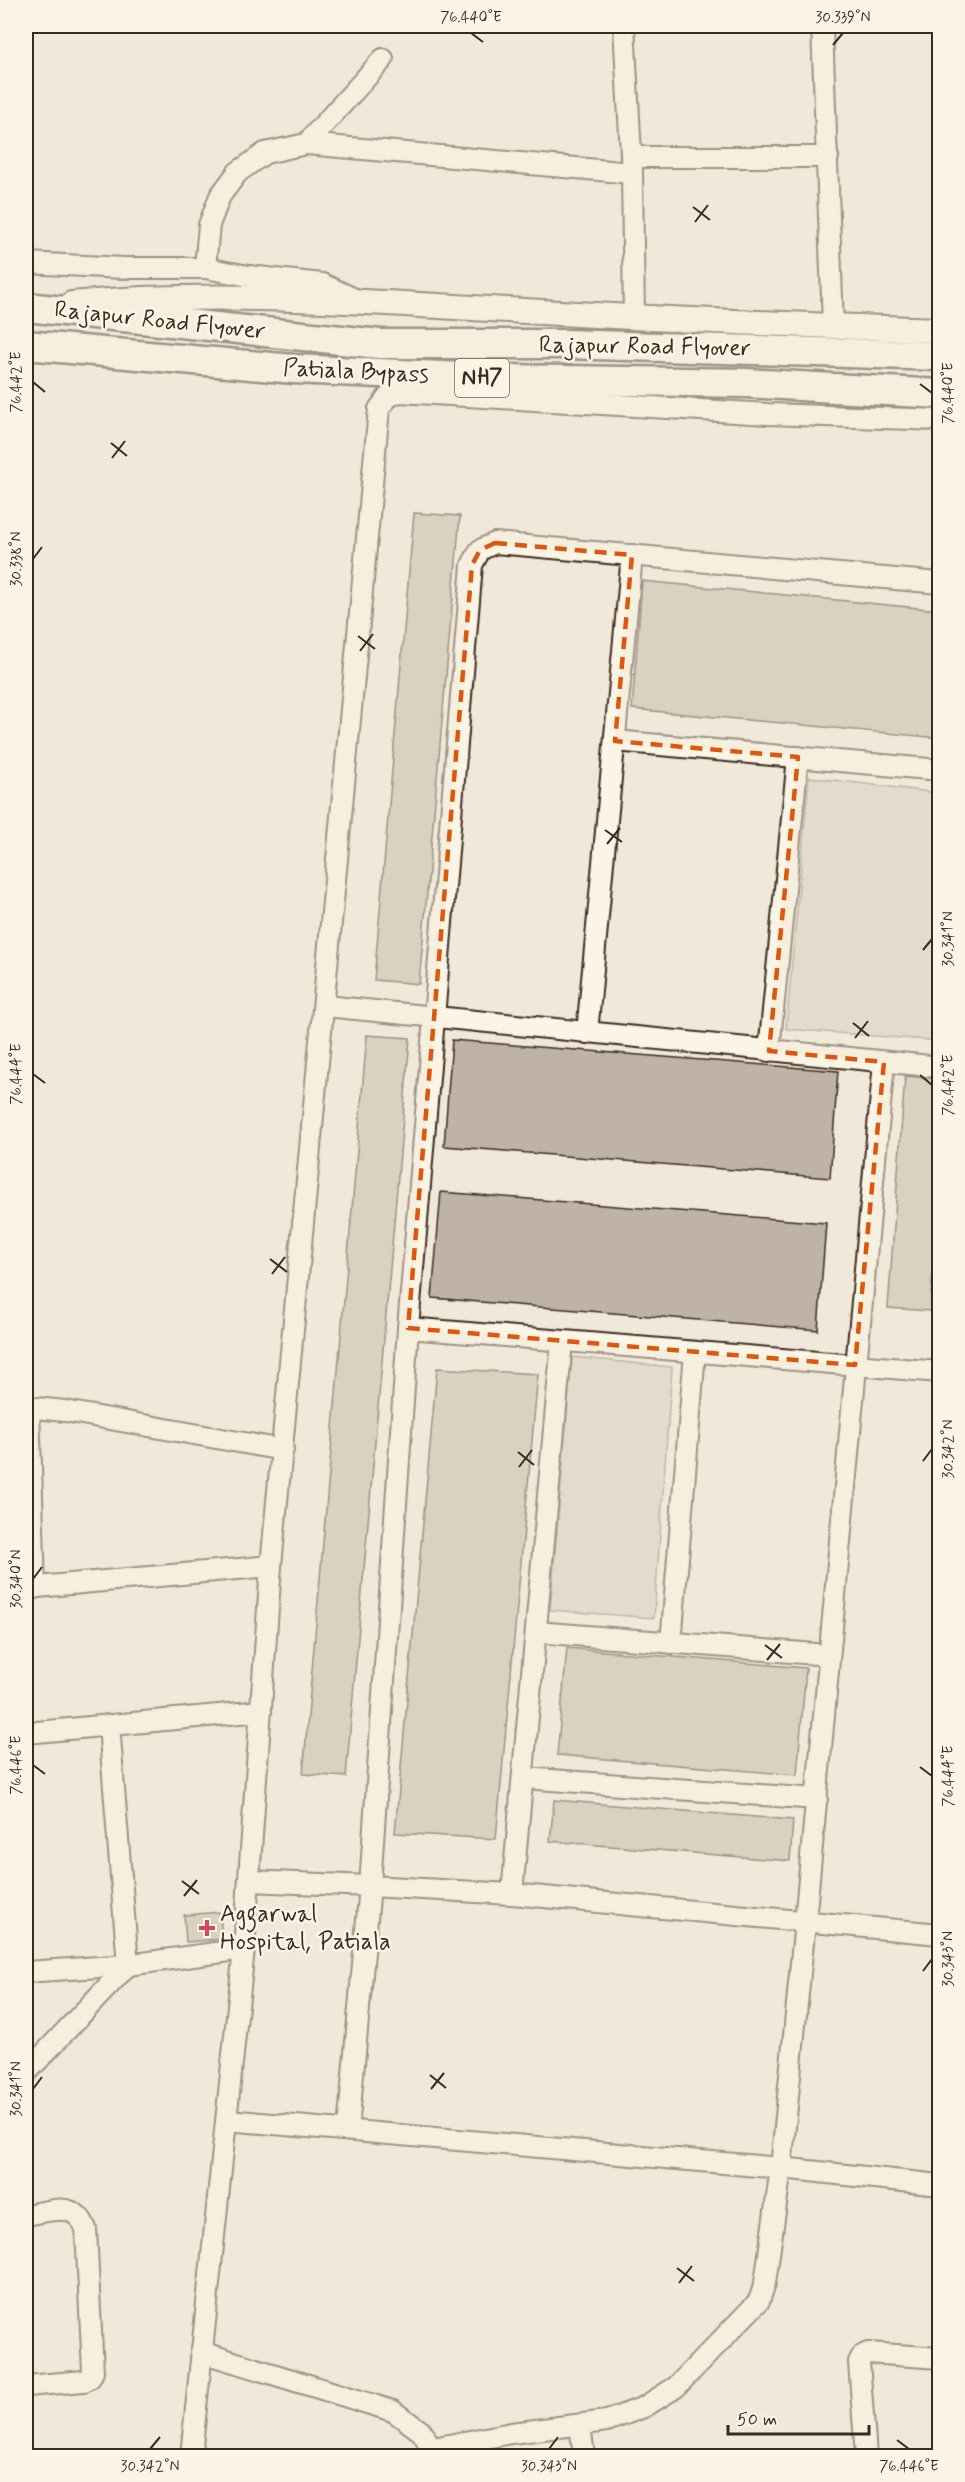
<svg xmlns="http://www.w3.org/2000/svg" width="965" height="2482" viewBox="0 0 965 2482" font-family="Mynerve,sans-serif">
<style>
.green{fill:#d2c9ba;stroke:#867a6c;stroke-width:1.5}
.building{fill:#beb3a4;stroke:#3b2a1e;stroke-width:1.5}
.lines{fill:none;stroke-linecap:round;stroke-linejoin:round}
.minor-casing{stroke:#3b2a1e;stroke-width:24}
.major-casing{stroke:#3b2a1e;stroke-width:28}
.highway-casing{stroke:#3b2a1e;stroke-width:33}
.minor{stroke:#fcf5e5;stroke-width:20}
.major{stroke:#fcf5e5;stroke-width:24}
.highway{stroke:#fcf5e5;stroke-width:28}
.marked{fill:none;stroke:#df570d;stroke-width:4.5;stroke-dasharray:12 8;stroke-linejoin:round}
.ticks{fill:none;stroke:#3b2a1e;stroke-width:2}
.poi-dot{fill:#d1495b;stroke:#fcf5e5;stroke-width:2}
.labels{text-anchor:middle;dominant-baseline:central;stroke-width:5;stroke-linejoin:round;paint-order:stroke}
.shield{fill:#fcf5e5;stroke:#75675a;stroke-width:1.5}
.shield-label{font-size:22px;font-weight:bold;fill:#3b2a1e}
.street-label{font-size:24px;fill:#3b2a1e;stroke:#fcf5e5}
.poi-label{font-size:24px;fill:#3b2a1e;stroke:#fcf5e5;text-anchor:start}
.neatline{fill:none;stroke:#3b2a1e;stroke-width:2}
.ticks-label{font-size:15px;text-anchor:middle;fill:#3b2a1e}
</style>
<rect width="100%" height="100%" fill="#f0e9d9"/>
<filter id="ink" filterUnits="userSpaceOnUse"><feTurbulence type="fractalNoise" baseFrequency=".0167" numOctaves="2"/><feDisplacementMap in="SourceGraphic" scale="12" xChannelSelector="R" yChannelSelector="G"/><feConvolveMatrix kernelMatrix="1 2 1 2 8 2 1 2 1" color-interpolation-filters="sRGB"/></filter>
<g filter="url(#ink)">
<g class="green">
<path d="M809,777L939,793V1041L786,1029Z"/>
<path d="M572,1357L672,1367L654,1618L550,1610Z"/>
</g>
<g class="building">
<path d="M414,513L460,516L419,984L374,980Z"/>
<path d="M642,581L939,610V738L632,709Z"/>
<path d="M367,1035L410,1038L346,1777L303,1774Z"/>
<path d="M452,1040L838,1071L830,1178L444,1146Z"/>
<path d="M905,1076L939,1079V1187L930,1311L888,1308Z"/>
<path d="M441,1192L826,1223L818,1330L432,1298Z"/>
<path d="M437,1368L538,1374L496,1839L395,1833Z"/>
<path d="M567,1648L806,1668L797,1775L557,1755Z"/>
<path d="M554,1800L793,1820L790,1861L550,1841Z"/>
<path d="M220,1912L222,1939L186,1942L184,1915Z"/>
</g>
<g class="lines">
<g class="minor-casing">
<g id="minor">
<path d="M624,26L632,173L634,318"/>
<path d="M822,26L833,326"/>
<path d="M306,144L632,173"/>
<path d="M631,157H828"/>
<path d="M26,263L124,268H205L249,276L322,284L357,300"/>
<path d="M205,268L209,225L220,196L238,172L265,153L306,144L383,59"/>
<path d="M615,741L940,770"/>
<path d="M325,1006L940,1067"/>
<path d="M587,1033L632,555"/>
<path d="M769,1051L798,757"/>
<path d="M408,1328L472,565L480,550L495,543L940,583"/>
<path d="M940,1372L408,1328L370,1886L512,1894L940,1934"/>
<path d="M26,1407L65,1411L283,1450"/>
<path d="M29,1407L35,1588"/>
<path d="M26,1588L271,1566"/>
<path d="M536,1632L829,1655"/>
<path d="M671,1643L695,1352"/>
<path d="M26,1733L261,1711"/>
<path d="M523,1778L817,1799"/>
<path d="M249,1881L370,1886L348,2130"/>
<path d="M512,1894L562,1341"/>
<path d="M26,1972L128,1965L244,1949"/>
<path d="M26,2073L128,1965L109,1725"/>
<path d="M227,2120L781,2168L940,2185"/>
<path d="M26,2215C51,2211 75,2200 86,2229L93,2372L90,2378L84,2381L26,2386"/>
<path d="M201,2352L393,2411L422,2432L436,2456"/>
<path d="M580,2425L584,2456"/>
<path d="M433,2448L511,2433L607,2421L644,2407L676,2387L759,2301L765,2283L781,2168L805,1922L884,1062"/>
<path d="M191,2456L244,1949L271,1566L379,409L388,397L399,392L768,414L940,420"/>
<path d="M866,2456L859,2362L862,2356L868,2353L940,2358"/>
</g>
</g>
<g class="major-casing">
<path id="major" d="M72,304C218,290 363,302 508,310C652,319 796,325 940,330"/>
</g>
<g class="highway-casing">
<g id="highway">
<path d="M26,307L380,344H564L940,356"/>
<path d="M26,345L294,369L505,379L746,383L940,394"/>
</g>
</g>
<use href="#minor" class="minor"/>
<use href="#major" class="major"/>
<use href="#highway" class="highway"/>
</g>
</g>
<path d="M0 0H965V2482H0ZM495,543L632,555L615,741L798,757L769,1051L884,1062L855,1365L408,1328L472,565L480,550Z" fill="#f0e9d9" fill-opacity=".55" fill-rule="evenodd"/>
<path class="marked" d="M495,543L632,555L615,741L798,757L769,1051L884,1062L855,1365L408,1328L472,565L480,550Z"/>
<path class="ticks" d="M471,33L483,42M833,45L843,33M693,207L710,220M695,222L708,205M33,382L45,392M920,384L932,393M111,443L127,456M112,458L125,441M33,559L42,547M358,636L375,649M360,651L373,634M605,830L622,842M607,844L620,828M923,950L932,939M853,1023L869,1036M855,1038L868,1021M33,1074L45,1083M920,1075L932,1085M270,1259L287,1272M272,1274L285,1257M518,1452L534,1465M923,1461L932,1449M519,1467L532,1450M33,1579L42,1567M765,1645L782,1658M767,1660L780,1644M33,1765L45,1774M920,1767L932,1776M182,1881L199,1894M184,1896L197,1880M923,1971L932,1959M430,2075L446,2088M33,2089L42,2077M431,2089L444,2073M677,2268L694,2281M679,2283L692,2266M897,2440L909,2449M150,2449L160,2437M549,2449L558,2437"/>
<path class="poi-dot" d="M204 1919h6v6h6v6h-6v6h-6v-6h-6v-6h6z"/>
<g class="labels">
<rect class="shield" x="455" y="359" width="54" height="38" rx="4.5"/>
<g class="shield-label">
<text x="482" y="378">NH7</text>
</g>
<g class="street-label">
<text transform="translate(160 321) rotate(6)">Rajapur Road Flyover</text>
<text transform="translate(645 347) rotate(1)">Rajapur Road Flyover</text>
<text transform="translate(356 372) rotate(3)">Patiala Bypass</text>
</g>
<g class="poi-label">
<text x="220" y="1914">Aggarwal<tspan x="220" dy="28">Hospital, Patiala</tspan></text>
</g>
</g>
<rect width="965" height="2482" fill="none" stroke="#fcf5e5" stroke-width="66"/>
<path d="M728 2425v9h141v-9" fill="none" stroke="#3b2a1e" stroke-width="3"/>
<text x="737" y="2425" font-size="18" fill="#3b2a1e" stroke="#fcf5e5" stroke-width="4.5" paint-order="stroke">50 m</text>
<rect x="33" y="33" width="899" height="2416" class="neatline"/>
<g class="ticks-label">
<text x="471" y="22">76.440°E</text>
<text x="843" y="22">30.339°N</text>
<text transform="translate(16 382) rotate(-90)" y="5">76.442°E</text>
<text transform="translate(948 393) rotate(-90)" y="5">76.440°E</text>
<text transform="translate(16 559) rotate(-90)" y="5">30.338°N</text>
<text transform="translate(948 939) rotate(-90)" y="5">30.341°N</text>
<text transform="translate(16 1074) rotate(-90)" y="5">76.444°E</text>
<text transform="translate(948 1085) rotate(-90)" y="5">76.442°E</text>
<text transform="translate(948 1449) rotate(-90)" y="5">30.342°N</text>
<text transform="translate(16 1579) rotate(-90)" y="5">30.340°N</text>
<text transform="translate(16 1765) rotate(-90)" y="5">76.446°E</text>
<text transform="translate(948 1776) rotate(-90)" y="5">76.444°E</text>
<text transform="translate(948 1959) rotate(-90)" y="5">30.343°N</text>
<text transform="translate(16 2089) rotate(-90)" y="5">30.341°N</text>
<text x="150" y="2471">30.342°N</text>
<text x="549" y="2471">30.343°N</text>
<text x="909" y="2471">76.446°E</text>
</g>
</svg>
